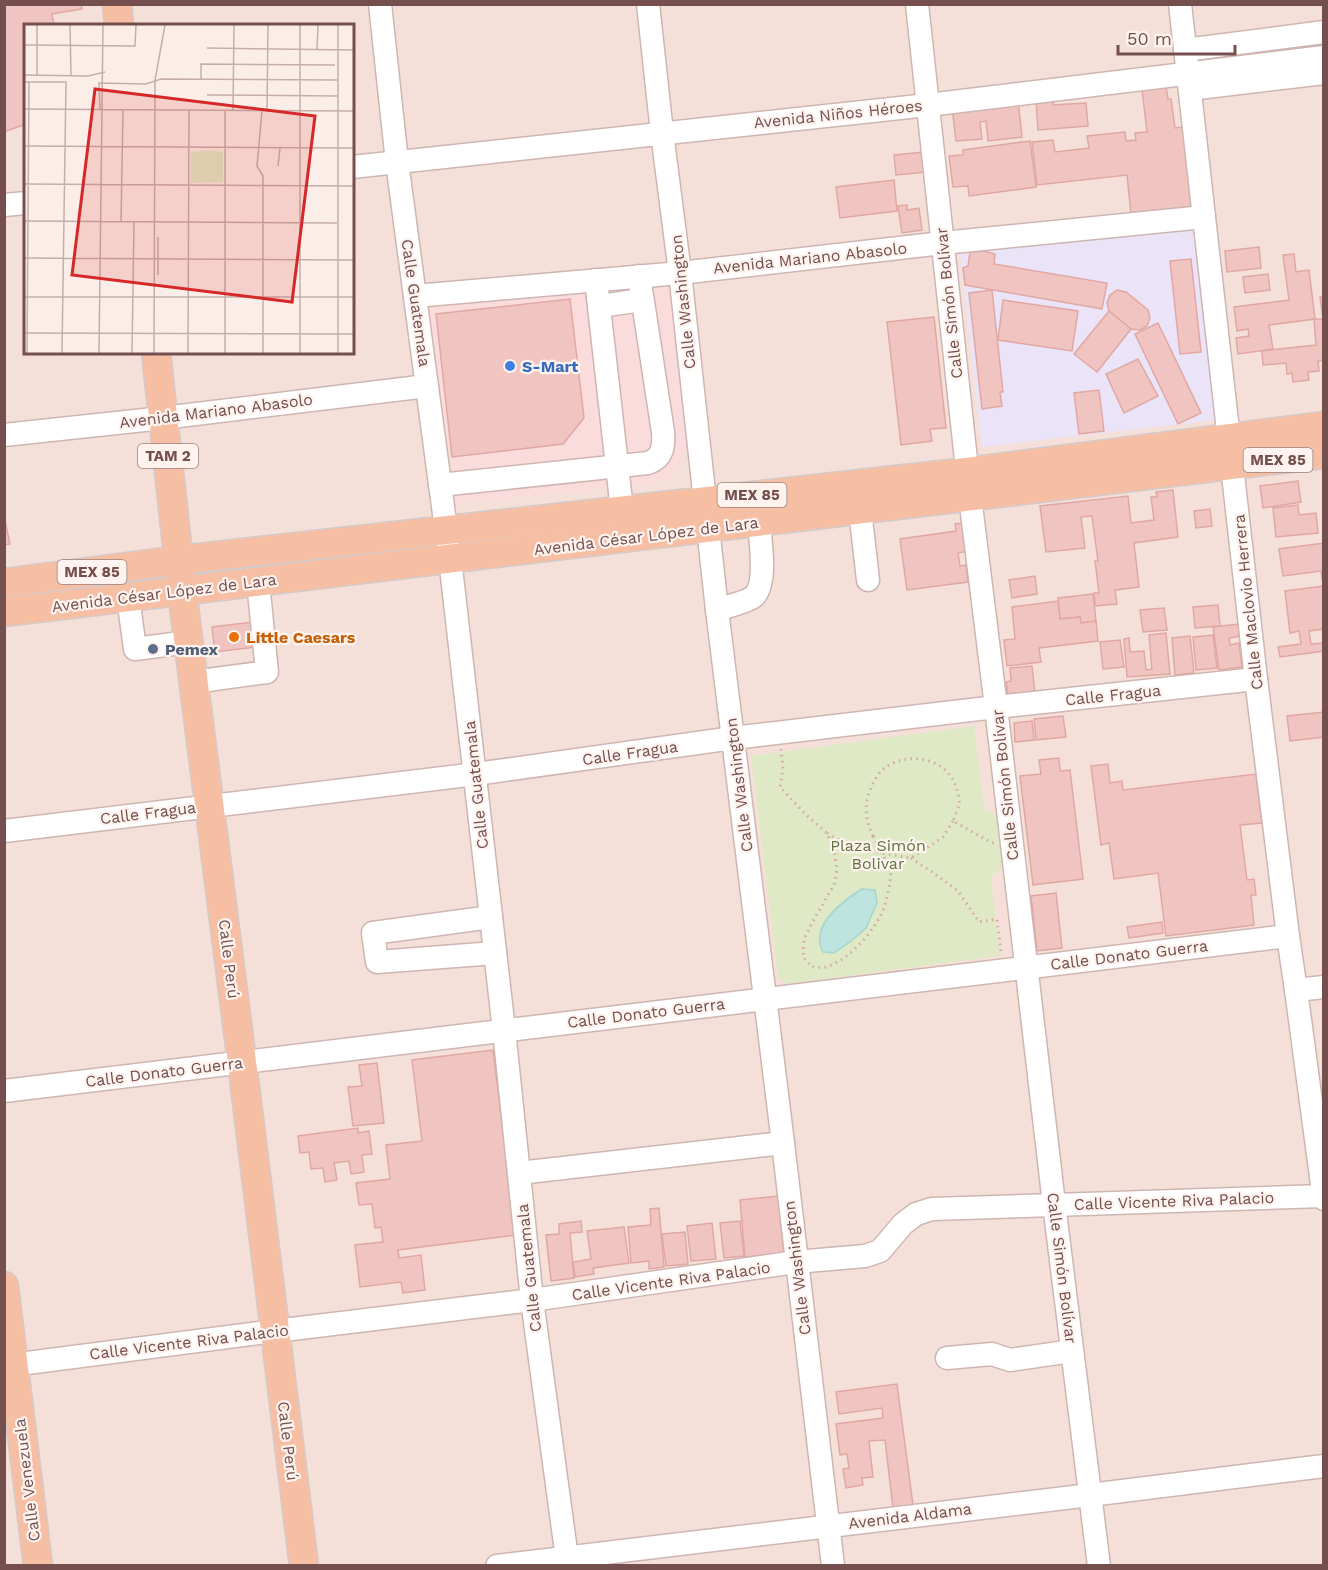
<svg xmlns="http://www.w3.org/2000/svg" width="1328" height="1570" viewBox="0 0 1328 1570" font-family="'Work Sans',sans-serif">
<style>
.residential{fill:#f5e0d9;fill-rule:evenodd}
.commercial{fill:#fbdcdc}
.education{fill:#ebe4f8}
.green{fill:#dfe9c6}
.water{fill:#bde4de;stroke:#a3d6ce;stroke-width:1.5}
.building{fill:#f0c5c1;stroke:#e1a7a2;stroke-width:1.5}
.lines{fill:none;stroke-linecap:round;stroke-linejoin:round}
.minor-casing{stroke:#cfb5b1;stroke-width:25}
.major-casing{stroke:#d5caca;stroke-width:31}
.path{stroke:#d5a8a3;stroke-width:3;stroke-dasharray:1.5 4.5;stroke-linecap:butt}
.minor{stroke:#fff;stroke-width:22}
.major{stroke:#f6bfa4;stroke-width:28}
.path-bridge{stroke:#d5a8a3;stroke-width:3;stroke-dasharray:1.5 4.5;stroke-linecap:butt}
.shop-dot{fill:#3f7fe0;stroke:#fef3ee;stroke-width:2}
.food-dot{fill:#e8710a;stroke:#fef3ee;stroke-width:2}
.service-dot{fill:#5c6f8a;stroke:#fef3ee;stroke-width:2}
.labels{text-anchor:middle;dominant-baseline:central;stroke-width:4.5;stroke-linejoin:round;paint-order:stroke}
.shield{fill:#fef3ee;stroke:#9d807d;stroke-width:1.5}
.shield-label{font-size:15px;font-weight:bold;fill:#744f4d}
.street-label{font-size:16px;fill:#744f4d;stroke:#fef3ee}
.shop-label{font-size:16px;font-weight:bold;fill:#366cbe;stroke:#fef3ee;text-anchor:start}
.food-label{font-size:16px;font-weight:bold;fill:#c56008;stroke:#fef3ee;text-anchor:start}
.service-label{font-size:16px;font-weight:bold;fill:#4e5e75;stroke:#fef3ee;text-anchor:start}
.park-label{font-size:16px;fill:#607442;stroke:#fef3ee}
.inset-road{fill:none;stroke:#c5aeaa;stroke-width:1.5}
.view{fill:#d62828;fill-opacity:0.15;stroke:#d62828;stroke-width:3}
.inset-edge{fill:none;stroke:#744f4d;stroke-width:3}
</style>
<rect width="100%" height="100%" fill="#fbeee8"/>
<path class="residential" d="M5,5H1323V1565L5,1566ZM26,26H352V352H26Z"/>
<path class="commercial" d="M662,284L670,289L689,437L685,454L672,474L659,483L457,503L428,308Z"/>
<path class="education" d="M1184,227L1196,236L1215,420L982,447L960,254Z"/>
<path class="green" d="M974,726L984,809L997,815L1003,867L991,877L1000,956L785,984L778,976L751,756Z"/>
<path class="water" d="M862,889L875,890L877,903L866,928L851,941L834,953L823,952C809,926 843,901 862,889Z"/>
<g class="building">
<path d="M4,4H81L82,9L52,14L54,26H26V124L4,132Z"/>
<path d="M1166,86L1168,99H1171L1175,128L1183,127L1192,206L1131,214L1127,175L1037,185L1032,142L1053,140L1055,152L1089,148L1087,136L1125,132L1126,141L1136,140L1135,133L1147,132L1142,89Z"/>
<path d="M1053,99V105L1086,103L1088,126L1038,130L1036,100Z"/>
<path d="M1018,100L1022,137L988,141L986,121L980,122L982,139L956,141L952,107Z"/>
<path d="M1030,141L1036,187L969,196L968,186L953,187L949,156L963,155V150Z"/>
<path d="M924,152L926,172L896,175L894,155Z"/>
<path d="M894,180L897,211L840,218L836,187Z"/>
<path d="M907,205V210L919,208L922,230L902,233L898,206Z"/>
<path d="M1259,247L1261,268L1227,272L1225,251Z"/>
<path d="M983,251L995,254L994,264L1107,283L1102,309L965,285L963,268L968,266L970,252Z"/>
<path d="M1294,254L1296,272L1309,270L1315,319L1269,325L1273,349L1238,354L1236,338L1249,336L1248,329L1237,331L1234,307L1289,300L1283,255Z"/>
<path d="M1191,259L1201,352L1180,354L1170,261Z"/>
<path d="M1268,274L1270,290L1245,293L1243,277Z"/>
<path d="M992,290L1003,392H1000L1002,406L982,409L969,293Z"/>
<path d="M1117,290L1126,292L1148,310L1150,318L1147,326L1140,330L1131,329L1109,311L1107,303L1110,295Z"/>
<path d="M1320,297H1324V360L1318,361L1319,371L1308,372L1309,380L1293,382L1292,373L1287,374L1286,363L1263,365L1262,351L1316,345L1314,319H1323Z"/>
<path d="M570,299L584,418L563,444L452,457L436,314Z"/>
<path d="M1003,300L1078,311L1072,351L998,340Z"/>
<path d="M1109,311L1131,329L1097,372L1074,354Z"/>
<path d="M934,317L946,428L930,429L932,441L901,445L887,322Z"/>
<path d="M1158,323L1201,413L1178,424L1135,334Z"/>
<path d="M1138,359L1158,396L1124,413L1106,374Z"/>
<path d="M1099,390L1104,431L1079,434L1074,393Z"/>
<path d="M1298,481L1301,502L1263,508L1260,486Z"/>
<path d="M1173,490L1178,537L1134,543L1139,587L1115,590L1117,604L1095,606L1094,593H1099L1095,561H1098L1092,516L1081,517L1085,548L1046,552L1040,506L1128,496L1131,523L1154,520L1151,497H1157L1156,492Z"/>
<path d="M1298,505L1299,515L1316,513L1318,533L1276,537L1273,508Z"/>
<path d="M1210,509L1212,526L1196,528L1194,511Z"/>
<path d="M4,516L10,544L4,545Z"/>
<path d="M965,523L968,551L958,553L960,566L966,565L968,582L907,590L900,539L956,531L955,524Z"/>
<path d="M1324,543V578L1322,579L1321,571L1283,576L1279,549Z"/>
<path d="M1035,576L1037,594L1012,598L1009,580Z"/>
<path d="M1324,586V629L1309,631L1311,644L1324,643V651L1280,657L1278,647L1301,644L1299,631L1290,633L1285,591Z"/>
<path d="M1093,594L1096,621L1081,623L1080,617L1060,619L1058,598Z"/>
<path d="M1058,601L1060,619L1080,617L1081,623L1096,621L1098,641L1039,648L1041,662L1007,666L1004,640L1015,639L1012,607Z"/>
<path d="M1218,605L1220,626L1195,628L1193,607Z"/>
<path d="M1164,608L1167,630L1143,632L1140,610Z"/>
<path d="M253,622L256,647L215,652L212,627Z"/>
<path d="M1239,624L1241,636L1229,638L1230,645L1239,643L1242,667L1219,670L1213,627Z"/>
<path d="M1166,633L1170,674L1127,677L1124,639L1129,638L1130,652L1144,651L1146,670L1152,669L1149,635Z"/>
<path d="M1213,635L1217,668L1196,670L1193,637Z"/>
<path d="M1190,636L1194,673L1175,675L1172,638Z"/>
<path d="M1120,640L1124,667L1103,669L1100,642Z"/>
<path d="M1032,666L1035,693L1008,696L1006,682L1011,681L1010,668Z"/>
<path d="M1324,712V737L1290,741L1287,716Z"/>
<path d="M1063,716L1066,737L1036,740L1034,719Z"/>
<path d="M1032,721L1034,740L1015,742L1014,723Z"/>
<path d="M1059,758L1060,771L1070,770L1083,879L1033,885L1020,776L1041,774L1039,760Z"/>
<path d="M1108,764L1110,783L1122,781L1123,790L1256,774L1262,823L1240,825L1247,880L1254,879L1256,895H1251L1254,925L1166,936L1158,873L1114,879L1109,843L1101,845L1091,766Z"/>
<path d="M1056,893L1062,948L1037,951L1031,896Z"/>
<path d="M1162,922L1163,933L1129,938L1127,927Z"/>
<path d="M493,1050L516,1235L398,1250L399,1258L421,1255L425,1290L403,1293L401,1282L360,1287L355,1245L383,1242L381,1227L375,1228L372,1204L359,1205L356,1183L390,1179L386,1145L422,1141L412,1060Z"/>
<path d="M377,1063L384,1123L353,1126L348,1087L362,1086L359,1065Z"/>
<path d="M358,1128V1133L369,1131L372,1154L362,1155L364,1172L351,1174L349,1161L334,1163L337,1180L325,1182L323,1168L311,1169L309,1152L300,1153L298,1136Z"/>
<path d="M778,1196L784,1253L745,1257L740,1200Z"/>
<path d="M659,1208L664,1267L649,1269V1261L631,1263L628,1227L651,1225L650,1209Z"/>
<path d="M581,1221L582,1232L570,1233L574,1278L551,1281L546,1235L559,1234V1224Z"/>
<path d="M740,1221L744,1256L724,1258L720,1223Z"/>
<path d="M712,1223L716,1259L691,1261L687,1226Z"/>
<path d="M624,1227L629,1263L593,1268L594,1274L575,1277L573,1262L591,1259L587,1231Z"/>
<path d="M685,1232L688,1264L666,1266L662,1234Z"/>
<path d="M897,1384L913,1505L893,1508L885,1440L869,1441L873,1477L862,1478L863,1485L846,1488L843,1469L849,1468L847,1454L840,1455L836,1424L883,1418L882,1408L839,1414L836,1392Z"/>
</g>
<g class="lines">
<g class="minor-casing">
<g id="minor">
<path d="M380,4L397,162L450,559L504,1030L532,1300L568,1566"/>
<path d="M648,4L662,133L680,273L717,610L783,1143L833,1566"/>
<path d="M917,4L970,497L996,707L1054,1204L1099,1566"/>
<path d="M1180,4L1256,679L1288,936L1296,990L1324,1199"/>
<path d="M1185,50L1324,32"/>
<path d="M1190,89L1324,73"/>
<path d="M352,167L928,105L1324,57"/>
<path d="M4,205L26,203"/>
<path d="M596,280L622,510"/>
<path d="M415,296L680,273L943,243L1204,217"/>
<path d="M600,306L642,300"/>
<path d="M4,435L163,418L427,386"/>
<path d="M440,485L648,463C663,458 664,446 663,432L639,276"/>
<path d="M860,510L868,580"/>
<path d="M128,597L135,649L188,642"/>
<path d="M717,610C727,606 745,603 753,597C768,585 760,540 759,522"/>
<path d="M193,682L267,672L258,582"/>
<path d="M4,831L476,774L733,738L996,707L1256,679"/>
<path d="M491,917L373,933L377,962L495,953"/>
<path d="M1296,990L1324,987"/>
<path d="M4,1091L1288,936"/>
<path d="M519,1173L783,1143"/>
<path d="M947,1358L992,1354L1010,1360L1072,1351"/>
<path d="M4,1366L275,1331L532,1300L796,1262L865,1256L880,1251L903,1224L916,1214L932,1209L1323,1196"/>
<path d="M497,1566L1090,1495L1324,1466"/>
</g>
</g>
<g class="major-casing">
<g id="major">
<path d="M117,4L119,26"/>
<path d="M156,352L182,591L242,1062L304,1566"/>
<path d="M4,583L179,560L967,472L1324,426"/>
<path d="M4,612L1324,454"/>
<path d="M4,1286L38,1566"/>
</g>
</g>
<g class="path">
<path d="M781,749L783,768L780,787L805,814L827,833L834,850L837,869L834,885L813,921L804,939L803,957L812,967C816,967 821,968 826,967C850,960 875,930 884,908C888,896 890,883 891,871"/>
<path d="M827,833C851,850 883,853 911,858L943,837L953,821"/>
<path d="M873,836C867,824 864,809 868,796C871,787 875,778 881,771C905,749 949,757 957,790C958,794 960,799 959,804C958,809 955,816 953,821L992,843L995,842"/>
<path d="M911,858L932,872L958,891L979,922L997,919L1001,951"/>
</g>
<use href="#minor" class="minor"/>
<use href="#major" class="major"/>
<path class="path-bridge" d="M873,836L891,871"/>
</g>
<circle class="shop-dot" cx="510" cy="366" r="6"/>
<circle class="food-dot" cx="234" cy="637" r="6"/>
<circle class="service-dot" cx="153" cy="649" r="6"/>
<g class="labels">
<g class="shield">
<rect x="138" y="444" width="60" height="24" rx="4.5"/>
<rect x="1243.5" y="448" width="69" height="24" rx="4.5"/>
<rect x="717.5" y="483" width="69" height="24" rx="4.5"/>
<rect x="57.5" y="560" width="69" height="24" rx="4.5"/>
</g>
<g class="shield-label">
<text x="168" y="456">TAM 2</text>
<text x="1278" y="460">MEX 85</text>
<text x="752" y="495">MEX 85</text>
<text x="92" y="572">MEX 85</text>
</g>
<g class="street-label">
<text transform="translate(838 114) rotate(-6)">Avenida Niños Héroes</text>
<text transform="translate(810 258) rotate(-6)">Avenida Mariano Abasolo</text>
<text transform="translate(683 302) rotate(-96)">Calle Washington</text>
<text transform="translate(416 303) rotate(82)">Calle Guatemala</text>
<text transform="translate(949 303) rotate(-96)">Calle Simón Bolívar</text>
<text transform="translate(216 411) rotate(-7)">Avenida Mariano Abasolo</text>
<text transform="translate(646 536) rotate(-7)">Avenida César López de Lara</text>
<text transform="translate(164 593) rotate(-7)">Avenida César López de Lara</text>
<text transform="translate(1248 602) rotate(-96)">Calle Maclovio Herrera</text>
<text transform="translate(1113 695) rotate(-6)">Calle Fragua</text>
<text transform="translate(630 753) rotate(-8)">Calle Fragua</text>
<text transform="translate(476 785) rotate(-96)">Calle Guatemala</text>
<text transform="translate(739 785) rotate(-97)">Calle Washington</text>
<text transform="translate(1005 785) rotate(-96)">Calle Simón Bolívar</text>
<text transform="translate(148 813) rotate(-7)">Calle Fragua</text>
<text transform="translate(1129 955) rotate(-7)">Calle Donato Guerra</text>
<text transform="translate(229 959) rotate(83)">Calle Perú</text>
<text transform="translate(646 1013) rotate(-7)">Calle Donato Guerra</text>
<text transform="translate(164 1072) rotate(-7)">Calle Donato Guerra</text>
<text transform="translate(1174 1201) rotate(-2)">Calle Vicente Riva Palacio</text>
<text transform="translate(529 1268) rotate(-96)">Calle Guatemala</text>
<text transform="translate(797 1268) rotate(-97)">Calle Washington</text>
<text transform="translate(1062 1268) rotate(83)">Calle Simón Bolívar</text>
<text transform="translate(671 1281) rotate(-8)">Calle Vicente Riva Palacio</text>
<text transform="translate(189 1342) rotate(-7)">Calle Vicente Riva Palacio</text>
<text transform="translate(288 1441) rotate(83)">Calle Perú</text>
<text transform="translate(27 1480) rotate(-97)">Calle Venezuela</text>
<text transform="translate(910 1516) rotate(-7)">Avenida Aldama</text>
</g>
<g class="shop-label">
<text x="522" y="366">S-Mart</text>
</g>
<g class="food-label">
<text x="246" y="637">Little Caesars</text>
</g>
<g class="service-label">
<text x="165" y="649">Pemex</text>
</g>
<g class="park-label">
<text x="878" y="845">Plaza Simón<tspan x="878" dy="18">Bolivar</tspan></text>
</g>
</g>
<g transform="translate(24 24)">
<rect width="330" height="330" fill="#fbeee8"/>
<path d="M187,126L199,128V158L167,159V128Z" fill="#dfe9c6"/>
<path class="inset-road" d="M13,1V51M46,1L47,52M0,21L111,22L112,1M183,24L330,26M293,25L294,1M0,51L64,52L81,48M177,55V40L311,41M0,58H42L38,329M183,71L314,72M0,85L330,87M76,86L75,59L122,60L137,55L314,56M209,87L210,1M238,87L233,142L239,152V329M243,87L244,1M0,122L330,124M254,142L256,124M0,160L330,162M0,197L313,199M97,198L99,87M0,234L330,236M134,251V213M0,273H330M0,309L330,310M3,329L5,58M75,329L79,1M108,329L110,198M130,329L131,56L141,1M164,329L165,87M201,329V87M276,329V1M314,329V1"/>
<path class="view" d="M71,65L291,92L268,278L48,251Z"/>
<rect width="330" height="330" class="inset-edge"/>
</g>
<rect width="1328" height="1570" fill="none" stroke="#744f4d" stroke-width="12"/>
<path d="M1118 45v9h117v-9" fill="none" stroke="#744f4d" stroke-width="3"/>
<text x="1127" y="45" font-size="18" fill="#744f4d" stroke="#fef3ee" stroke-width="4.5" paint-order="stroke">50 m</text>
</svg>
